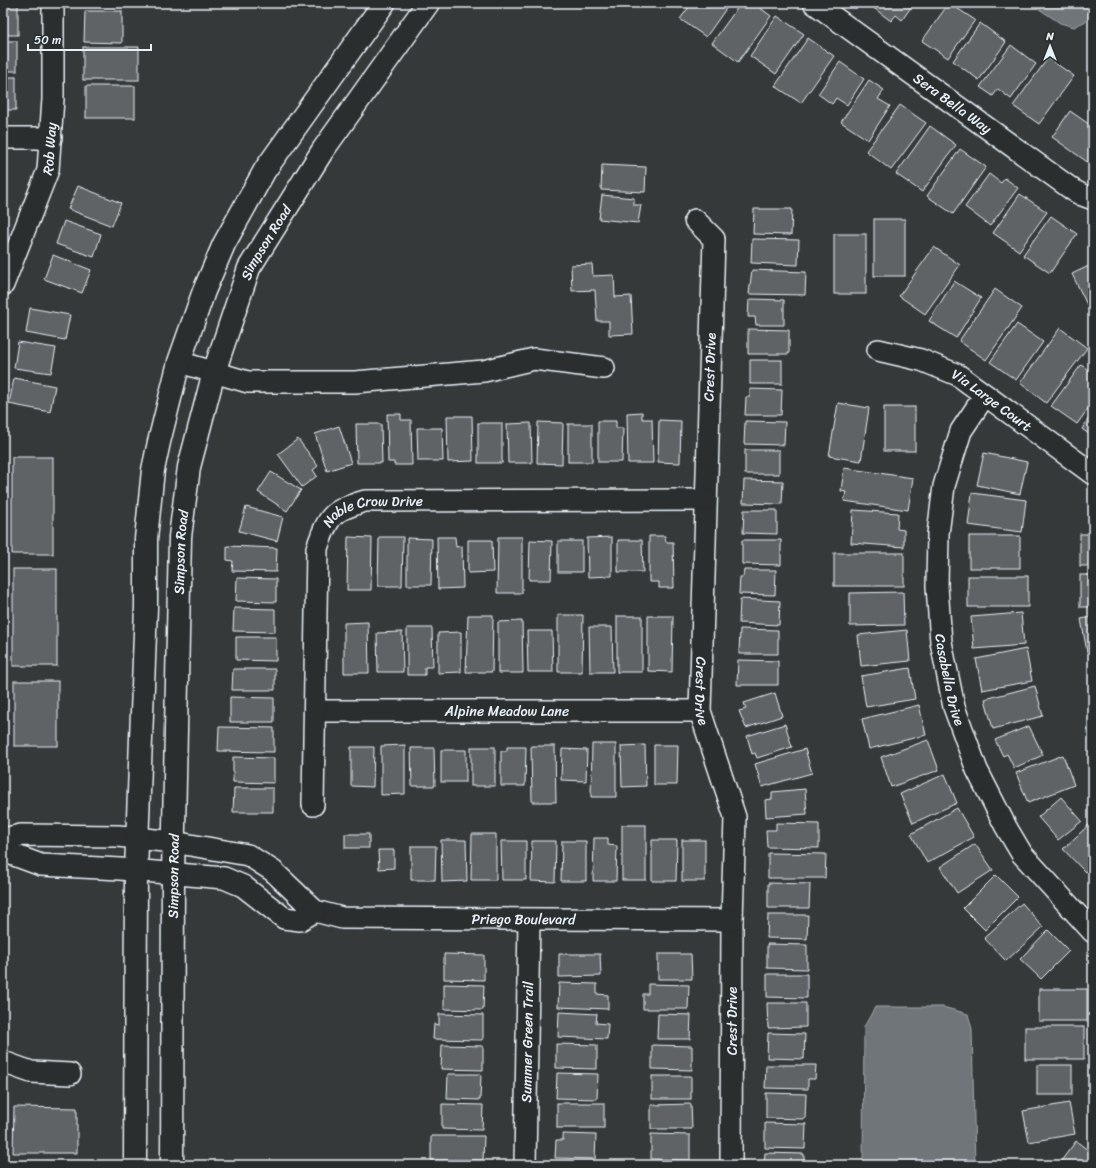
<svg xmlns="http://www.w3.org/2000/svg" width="1096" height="1168" viewBox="0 0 1096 1168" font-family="Sriracha,sans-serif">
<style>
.water{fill:#707579;stroke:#a0a7ac}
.building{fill:#5f6365;stroke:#e8f1f8}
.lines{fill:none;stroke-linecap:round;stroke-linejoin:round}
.minor-casing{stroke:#e8f1f8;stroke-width:24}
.major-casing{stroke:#e8f1f8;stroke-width:25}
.minor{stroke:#2a2d2e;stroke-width:21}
.major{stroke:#2a2d2e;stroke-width:22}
.labels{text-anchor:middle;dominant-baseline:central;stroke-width:4;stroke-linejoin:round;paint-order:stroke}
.street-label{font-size:14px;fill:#e8f1f8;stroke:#2a2d2e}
</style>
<rect width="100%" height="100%" fill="#35393a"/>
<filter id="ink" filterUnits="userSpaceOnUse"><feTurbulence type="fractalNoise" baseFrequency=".025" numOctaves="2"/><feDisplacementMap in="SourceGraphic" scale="8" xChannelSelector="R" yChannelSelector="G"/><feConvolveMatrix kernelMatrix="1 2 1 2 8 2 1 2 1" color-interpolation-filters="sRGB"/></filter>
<g filter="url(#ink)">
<g class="water">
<path d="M1030,3H1093V14L1086,21L1074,27L1060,23Z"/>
<path d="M875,1007H943L968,1014L972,1029L975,1165H863L864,1027Z"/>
</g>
<g class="building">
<rect x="3" y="3" width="15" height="32"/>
<rect x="85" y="3" width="50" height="1"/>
<path d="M692,3H730L706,37L680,19Z"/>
<path d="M741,3H762L759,7L771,16L738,62L712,43Z"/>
<path d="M867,3H914L902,20L896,15L891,21Z"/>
<path d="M949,3L975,20L948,58L922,41Z"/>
<path d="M85,11H122V43L84,42Z"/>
<path d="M777,16L804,34L776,74L750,56Z"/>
<path d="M980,23L1006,42L979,80L953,61Z"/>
<path d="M808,38L834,56L801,103L775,86Z"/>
<rect x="3" y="41" width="14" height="30"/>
<path d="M1011,45L1036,64L1011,99L998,89L993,96L980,87Z"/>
<rect x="83" y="47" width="56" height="33"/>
<path d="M1048,58L1074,76L1039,124L1013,106Z"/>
<path d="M840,62L864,79L847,105L836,98L832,104L818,94Z"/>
<rect x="3" y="77" width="13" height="33"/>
<path d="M869,80L884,90L878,99L890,106L868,140L841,122Z"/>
<rect x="86" y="86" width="49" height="32"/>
<path d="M900,105L926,123L891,170L866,151Z"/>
<path d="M1070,111L1093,127V166L1052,137Z"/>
<path d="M1093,111V120L1089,117Z"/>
<path d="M930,126L956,145L922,192L896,174Z"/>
<path d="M960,149L986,167L953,214L927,196Z"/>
<path d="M602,165L646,167L645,192L601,190Z"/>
<path d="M989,174L1001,183L1005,178L1018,188L990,226L965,207Z"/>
<path d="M78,186L121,203L112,226L68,209Z"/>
<path d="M1020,194L1047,212L1019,251L993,233Z"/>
<path d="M602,195L634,198V205H641L638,223L599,219Z"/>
<path d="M754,209H792L791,235L753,234Z"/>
<path d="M1051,216L1077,234L1050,273L1023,255Z"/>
<rect x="874" y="219" width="31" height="57"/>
<path d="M64,221L101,234L94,257L56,244Z"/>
<rect x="834" y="234" width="32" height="60"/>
<path d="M752,239L799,240L798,265L751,263Z"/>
<path d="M934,247L960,265L925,314L899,296Z"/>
<path d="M53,255L91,270L82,293L44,279Z"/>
<path d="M592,264L593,276L614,275L615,297L631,296L633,334L609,335V321H597L595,290L572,291L571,265Z"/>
<path d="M1093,264V317L1072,274Z"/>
<path d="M752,270L806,272L805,295L749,294Z"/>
<path d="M954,281L981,298L956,338L929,321Z"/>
<path d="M995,289L1022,308L986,360L959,341Z"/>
<path d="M752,299L784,300V325H756L755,317H748L749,300Z"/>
<path d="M30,308L70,315L65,340L26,333Z"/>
<path d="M1017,324L1043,342L1016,380L990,362Z"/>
<path d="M1060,328L1087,348L1046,403L1020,383Z"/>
<path d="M748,329L789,330V354H748Z"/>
<path d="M18,342L56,348L51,373L14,368Z"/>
<rect x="750" y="360" width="32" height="24"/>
<path d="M1081,365L1093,373V402L1077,424L1051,406Z"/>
<path d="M14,378L55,386L50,412L9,404Z"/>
<path d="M750,389L782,390L781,415H745L746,397H750Z"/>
<path d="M838,403L869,408L861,461L829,456Z"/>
<rect x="884" y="407" width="31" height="44"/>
<path d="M642,412V419H652L653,463H628L627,413Z"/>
<path d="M1093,412V437L1082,429Z"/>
<path d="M387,414H401V420H411L412,465H394V462H388Z"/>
<path d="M447,416H472L473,461L448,462Z"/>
<path d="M659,420L681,421L680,463L658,462Z"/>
<path d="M598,421H616V428H623L622,462H598Z"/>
<path d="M745,421L785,422L784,445L744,444Z"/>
<path d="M538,422L563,423L562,464L537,463Z"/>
<rect x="478" y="423" width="24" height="40"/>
<path d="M531,423L532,463H508L507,424Z"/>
<path d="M356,424H381L382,463H357Z"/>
<rect x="568" y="424" width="24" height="38"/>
<path d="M339,426L351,463L327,471L315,434Z"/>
<path d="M417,428H442L443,461H418Z"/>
<path d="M298,439L318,466L313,470L317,476L302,487L278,454Z"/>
<rect x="745" y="450" width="34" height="24"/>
<path d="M984,453L1027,462L1020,494L977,485Z"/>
<rect x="12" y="457" width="41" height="97"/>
<path d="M844,468L913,478L908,510L844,501L846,492L841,491Z"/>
<path d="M271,472L301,490L287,511L258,492Z"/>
<path d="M744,480L783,481L782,504L743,503Z"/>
<path d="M972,493L1026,500L1022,532L968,525Z"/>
<path d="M246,507L283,517L277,541L239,531Z"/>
<path d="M744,510H777V534L743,533Z"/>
<path d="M853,510L898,513L897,529L904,530V547L851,543Z"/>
<rect x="1080" y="534" width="13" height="32"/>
<path d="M649,536H665L666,542H673L674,588H659V582H649Z"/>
<rect x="969" y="536" width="51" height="32"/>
<path d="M348,537L372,538L371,590H347Z"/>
<path d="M379,537H403L402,586H378Z"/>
<path d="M437,537H455L456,547L462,546L463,588L438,589Z"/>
<path d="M498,537H522V593H497Z"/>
<path d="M612,537V576L588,577L587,538Z"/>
<path d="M407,538L432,539L431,585H407Z"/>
<path d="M468,540H492L493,572L468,573Z"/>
<path d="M530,540L552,541L551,580H529Z"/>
<path d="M618,540H642L643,572H618Z"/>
<path d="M742,540H781V565L742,564Z"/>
<rect x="558" y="541" width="24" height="31"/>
<path d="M227,546L277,548L276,572L232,571L233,561L227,560Z"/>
<rect x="834" y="553" width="70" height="33"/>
<rect x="13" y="569" width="44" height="97"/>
<path d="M744,570H776L775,595L739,594L740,577H743Z"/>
<rect x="1080" y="575" width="13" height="32"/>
<rect x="968" y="576" width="60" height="31"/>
<path d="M237,578L276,579V602L236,601Z"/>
<path d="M903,592L904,625L850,626V593Z"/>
<path d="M740,599L780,601L779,625L739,623Z"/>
<path d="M234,608L275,609V632L233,631Z"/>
<path d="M1021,613L1024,645L974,649L971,617Z"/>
<path d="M468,615H493L492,672H466Z"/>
<path d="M558,615H583L582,672H558Z"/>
<rect x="617" y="616" width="25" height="56"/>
<path d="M648,616H673L672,672L648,671Z"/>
<path d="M1093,617V651L1087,652L1081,619Z"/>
<path d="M522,621L523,673H498V622Z"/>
<path d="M368,622L369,673H344V623Z"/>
<path d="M589,627H612L613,672H590Z"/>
<path d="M407,628H432L433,667H425V675H407Z"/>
<path d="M740,629L778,630V654H739Z"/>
<path d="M907,630L910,661L861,666L858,635Z"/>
<path d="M527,631H552L553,672H528Z"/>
<path d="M402,632L403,672H378L377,633Z"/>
<path d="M461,632V672L438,673V633Z"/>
<path d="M236,637H276V661L236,660Z"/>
<path d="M1026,649L1032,681L982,690L976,659Z"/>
<path d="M738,660L778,661V685H737Z"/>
<path d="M1093,662V673L1090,663Z"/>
<path d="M910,668L915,699L866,707L861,676Z"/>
<path d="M233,669H275V690H232Z"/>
<rect x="14" y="681" width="44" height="65"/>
<path d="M1035,686L1043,716L993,729L985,699Z"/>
<path d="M775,693L782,716L746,728L739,711L746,709L744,703Z"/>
<path d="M230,697L274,698V722H230Z"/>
<path d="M919,705L926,735L869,749L862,719Z"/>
<path d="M785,724L792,747L757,758L755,753L752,754L747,736Z"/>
<path d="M1029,726L1043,755L1014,768L1007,754L1003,756L995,740Z"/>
<path d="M219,727L274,728V752L218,751Z"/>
<path d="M928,740L939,770L891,787L881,757Z"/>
<path d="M592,744H616V797H591Z"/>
<path d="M405,745V794L381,795V746Z"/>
<path d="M645,745L646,786L622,787L621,746Z"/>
<path d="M654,745H678L677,785H654Z"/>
<path d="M531,746H555L556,802H532Z"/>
<path d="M351,747H374L373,787L351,786Z"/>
<rect x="471" y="747" width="24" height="39"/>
<path d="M507,747H526L525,786H501V751H507Z"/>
<path d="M411,748H434L435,786H412Z"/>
<path d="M562,749L587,750L586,781L561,780Z"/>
<path d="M805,749L812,773L762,787L755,764Z"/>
<rect x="441" y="750" width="25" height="32"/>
<path d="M1063,755L1074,785L1028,803L1016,773Z"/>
<path d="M233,757L274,758V783L233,782Z"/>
<path d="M945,774L957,803L913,823L900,794Z"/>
<path d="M234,788H273V812H233Z"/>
<path d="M805,789L807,814L766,817L765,800L772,799V792Z"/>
<path d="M1061,797L1082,821L1058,840L1038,817Z"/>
<path d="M957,808L974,837L927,863L911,834Z"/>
<path d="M1093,821V865L1085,872L1063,849Z"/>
<path d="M776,823L819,824V848L767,847L766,830H776Z"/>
<rect x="622" y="825" width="24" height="55"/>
<rect x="345" y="834" width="24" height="14"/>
<path d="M472,834H496V880H471Z"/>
<path d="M594,838H608V845L617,846L616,881H593Z"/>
<path d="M441,840H466L467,881L442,882Z"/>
<path d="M652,840H677L676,881H652Z"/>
<rect x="682" y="840" width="23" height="41"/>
<path d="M501,841H526V880H502Z"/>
<path d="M532,841H556L555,882L531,881Z"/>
<path d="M562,841H586V881H561Z"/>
<path d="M975,844L993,870L957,893L940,867Z"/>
<path d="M411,846H436L435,880H411Z"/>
<path d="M378,850H394V868L379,869Z"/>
<path d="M768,853L826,854L825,878H768Z"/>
<path d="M1093,873V881L1089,877Z"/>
<path d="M996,875L1018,897L985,930L963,908Z"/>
<path d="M768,883L810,884L809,908H768Z"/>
<path d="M1022,903L1043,927L1006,961L984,938Z"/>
<path d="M768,915H808L807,939L767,938Z"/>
<path d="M1048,930L1069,951L1041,979L1020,959Z"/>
<path d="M767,944L807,945V969L767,968Z"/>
<path d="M444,954L484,955V980L444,979Z"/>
<path d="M559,954H600L601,976L559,977Z"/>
<path d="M658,954H691L692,979H658Z"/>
<path d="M767,974H807V998L767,997Z"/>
<path d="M559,983L597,984V994L608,995V1009L558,1007Z"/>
<path d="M444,984L484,985L483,1010L444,1009Z"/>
<path d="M648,984L689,985L688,1009H643V994H648Z"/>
<rect x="1039" y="989" width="48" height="32"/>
<path d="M767,1003H806V1027L768,1028Z"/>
<path d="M559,1012L597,1014L596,1023L608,1024L607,1039L558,1037Z"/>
<path d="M439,1014L483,1015V1040L433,1039L434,1024L439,1025Z"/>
<path d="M658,1014L691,1015L690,1039H657Z"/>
<rect x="1025" y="1027" width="59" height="32"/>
<path d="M768,1033L805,1034L804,1059L767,1058Z"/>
<path d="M556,1044L597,1045V1069L556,1068Z"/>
<path d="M442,1045L483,1046V1070L441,1069Z"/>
<path d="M652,1045L692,1046V1070L652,1069Z"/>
<path d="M766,1065H816L815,1079H808V1089L765,1088Z"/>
<rect x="1037" y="1065" width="35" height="30"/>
<path d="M557,1073L598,1074L597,1099L556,1098Z"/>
<path d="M448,1074H481L480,1100L447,1099Z"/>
<rect x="652" y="1076" width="39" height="23"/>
<path d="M766,1093L806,1094L805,1119L766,1118Z"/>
<rect x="557" y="1103" width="47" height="25"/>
<path d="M1069,1103L1075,1134L1029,1142L1023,1111Z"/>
<path d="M442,1104L483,1105L482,1130L442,1129Z"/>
<path d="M691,1104L692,1129H651V1105Z"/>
<path d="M14,1107L77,1108V1153H13Z"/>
<path d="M765,1123L806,1124L805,1149L765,1148Z"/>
<path d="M563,1134L596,1135L595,1159L555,1158L556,1140H563Z"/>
<path d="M651,1134L690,1135V1160L651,1159Z"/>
<path d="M431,1136H484L483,1160H431Z"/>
<path d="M1076,1141L1093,1154V1165H1058Z"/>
<path d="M765,1153L804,1154V1165H764Z"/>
<path d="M556,1163L595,1164V1165H556Z"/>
<path d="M650,1164L691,1165H650Z"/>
</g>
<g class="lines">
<g class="minor-casing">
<g id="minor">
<path id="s1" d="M814,3L1073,190L1082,195L1093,199"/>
<path d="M3,138H51"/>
<path id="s2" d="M695,220L714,239L700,711L735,817L732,920L731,1165"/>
<path id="s3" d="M3,285L48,170L53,99V3"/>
<path id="s4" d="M878,350L921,360L958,375L1093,474"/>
<path d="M179,362L248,382H355L484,371L534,359L604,368"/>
<path id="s5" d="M985,395L961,431L944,486L938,534L937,586L941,642L954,707L977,770L1006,827L1022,854L1093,932"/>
<path id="s6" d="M315,711H700"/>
<path id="s7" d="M313,805L317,548C329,515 331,511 365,501L706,500"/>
<path id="s8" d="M3,839L21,835L118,836L173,842L248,855L273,871L315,911L342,918L732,920"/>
<path d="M3,851L41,865L120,869L224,878L243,886L284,918L300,920L315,911"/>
<path d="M3,1062L31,1072L70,1074"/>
<path id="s9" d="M525,1165L529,920"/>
</g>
</g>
<g class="major-casing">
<g id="major">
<path d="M135,1165L136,871L146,607V539L153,470L159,442L179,362L204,291L224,244L265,170L384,3"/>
<path id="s10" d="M172,1165L173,875L180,537L189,467L214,372L249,268L323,150L428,3"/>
</g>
</g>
<use href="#minor" class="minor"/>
<use href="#major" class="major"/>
</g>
</g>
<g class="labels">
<g class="street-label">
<text stroke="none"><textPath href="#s1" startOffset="171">Sera Bella Way</textPath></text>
<text stroke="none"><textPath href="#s3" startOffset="145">Rob Way</textPath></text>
<text stroke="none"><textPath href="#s10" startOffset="937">Simpson Road</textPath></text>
<text transform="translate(710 367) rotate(-88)">Crest Drive</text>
<text stroke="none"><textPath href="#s4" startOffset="126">Via Large Court</textPath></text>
<text stroke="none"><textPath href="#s7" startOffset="334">Noble Crow Drive</textPath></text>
<text stroke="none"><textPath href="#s10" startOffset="613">Simpson Road</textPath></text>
<text stroke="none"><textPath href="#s5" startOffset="296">Casabella Drive</textPath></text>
<text stroke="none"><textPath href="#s2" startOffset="479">Crest Drive</textPath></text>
<text stroke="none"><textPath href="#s6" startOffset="192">Alpine Meadow Lane</textPath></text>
<text stroke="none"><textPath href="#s10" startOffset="289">Simpson Road</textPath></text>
<text stroke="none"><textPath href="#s8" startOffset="544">Priego Boulevard</textPath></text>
<text transform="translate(732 1021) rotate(-90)">Crest Drive</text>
<text stroke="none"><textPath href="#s9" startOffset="123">Summer Green Trail</textPath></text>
</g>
</g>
<rect width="1096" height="1168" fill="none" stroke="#2a2d2e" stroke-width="16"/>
<rect x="8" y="8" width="1080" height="1152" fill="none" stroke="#e8f1f8" stroke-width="1.5" filter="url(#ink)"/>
<g transform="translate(1050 46)" stroke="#2a2d2e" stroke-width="3" paint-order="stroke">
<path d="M0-3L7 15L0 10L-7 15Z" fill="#e8f1f8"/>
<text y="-6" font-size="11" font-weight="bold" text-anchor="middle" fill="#e8f1f8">N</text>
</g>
<path d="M28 44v6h123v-6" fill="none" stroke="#e8f1f8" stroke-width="2"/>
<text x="34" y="44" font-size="12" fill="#e8f1f8" stroke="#2a2d2e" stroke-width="3" paint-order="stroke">50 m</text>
</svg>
